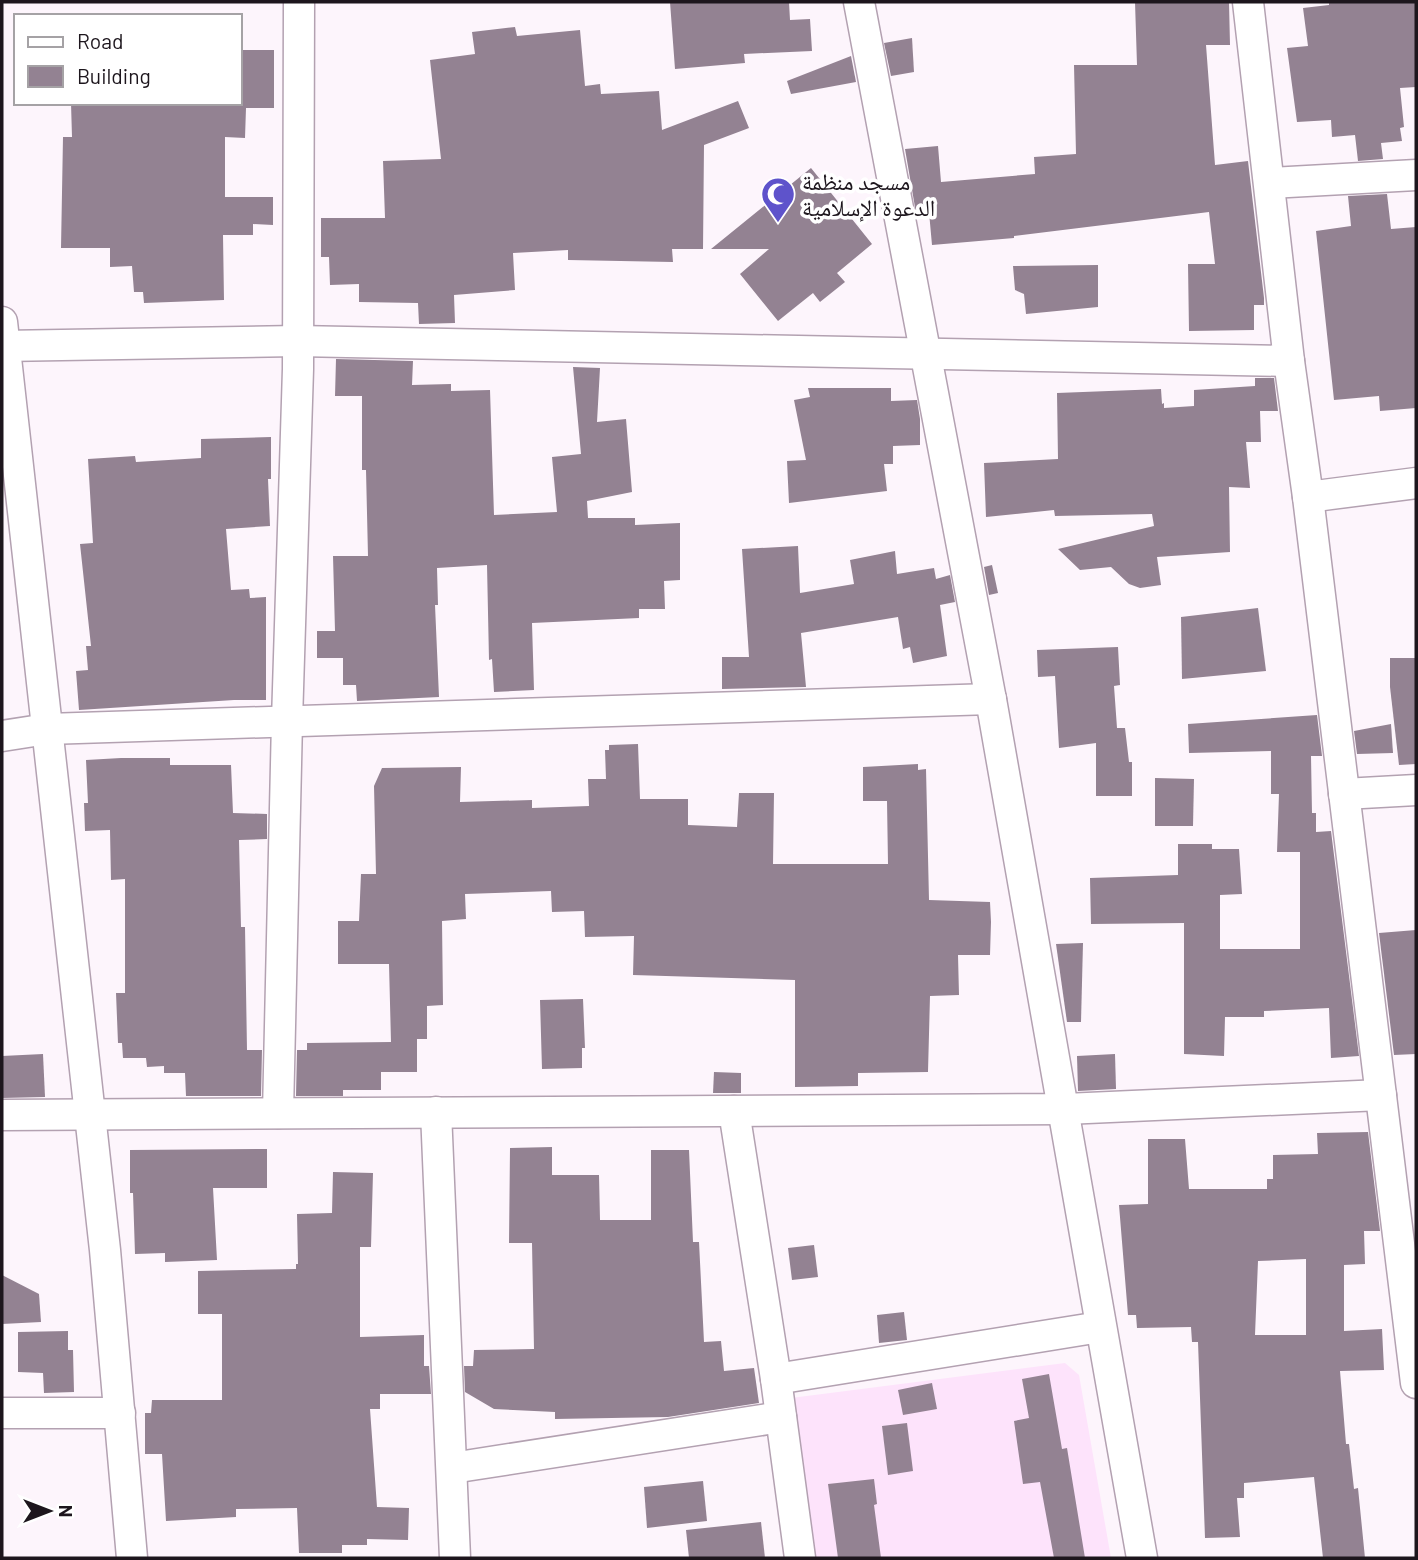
<svg xmlns="http://www.w3.org/2000/svg" width="1418" height="1560" viewBox="0 0 1418 1560" font-family="Barlow,'Noto Naskh Arabic',sans-serif">
<style>
.built{fill:#fde3fb}
.building{fill:#938292;fill-rule:evenodd}
.lines{fill:none;stroke-linecap:round;stroke-linejoin:round}
.minor-casing{stroke:#b3a1b1;stroke-width:33}
.minor{stroke:#fff;stroke-width:30}
.labels{text-anchor:middle;dominant-baseline:central;stroke-width:7;stroke-linejoin:round;paint-order:stroke}
.poi-label{font-size:23px;fill:#1d161d;stroke:#fff;text-anchor:start}
</style>
<rect width="100%" height="100%" fill="#fdf5fc"/>
<path class="built" d="M1065,1363L1079,1375L1111,1558H814L791,1398Z"/>
<g class="building">
<path d="M670,2H789L790,20L810,19L812,51L744,54L745,63L675,69Z"/>
<path d="M1135,2H1229L1230,45H1206L1215,165L1248,161L1264,298V305H1254V330L1189,331L1188,264H1215L1209,212L1014,236V238L932,245L929,212L916,213L905,149L938,146L941,182L1035,174L1034,157L1076,154L1074,65H1137Z"/>
<path d="M1329,2H1416V87L1400,88L1404,127L1400,128L1402,141L1381,143L1383,159L1358,161L1355,135L1332,137L1331,120L1297,122L1287,48L1308,46L1303,8L1329,5Z"/>
<path d="M515,27L517,36L580,30L585,86L600,84L601,94L659,91L662,130L738,101L749,128L704,145L703,249H672L673,262L568,260V250L513,253L515,290L454,295L455,323L419,324L418,303L359,302V284L330,285L329,257H321V218H385L383,161L441,159L430,60L475,54L472,32Z"/>
<path d="M912,38L914,72L891,76L884,43Z"/>
<path d="M240,50H274V108H246L245,138L225,137V197H273V225L253,224V235H223L224,300L144,303L143,292H134L132,266L110,267V248H61L63,137H72L71,103H240Z"/>
<path d="M851,56L856,82L791,94L787,81Z"/>
<path d="M811,168L872,244L837,273L845,282L820,302L813,293L778,321L740,274L769,249H711Z"/>
<path d="M1387,194L1391,229L1416,227V408L1380,411L1379,396L1334,400L1316,231L1351,226L1348,196Z"/>
<path d="M1098,265V307L1026,314L1024,294L1015,290L1013,266Z"/>
<path d="M336,359L413,361L412,385L451,384V391L490,390L494,515L557,512L552,457L581,454L573,367L600,368L597,422L626,419L632,492L587,501L588,518H635V525L680,523V580L664,581L665,609H639V618L532,623L534,690L494,692L492,659L489,660L487,565L437,568L438,605H435L439,697L357,701L356,685H343V658H317V631H335L333,556H368L366,470H362V396H335Z"/>
<path d="M1255,378H1274L1278,411H1260L1261,442H1246L1250,488L1229,487L1230,552L1157,557L1161,585L1140,588L1129,584L1111,567L1080,570L1058,549L1154,526L1152,514L1055,516L1054,510L986,517L984,463L1058,459L1057,393L1161,389L1162,404L1164,403V408L1194,406V390L1255,386Z"/>
<path d="M808,388H891V401L917,400L920,419V445L893,446V464H884L887,491L789,503L787,461L806,460L794,400L810,397Z"/>
<path d="M271,437V479H268L270,526L226,529L231,590L249,589L250,598L266,597V700H234L79,710L76,671L88,670L86,646H91L80,544L93,543L88,459L135,456L136,462L201,458V439Z"/>
<path d="M798,546L800,593L854,584L850,560L895,551L897,574L934,568L936,579L950,575L955,602L940,605L947,656L913,663L910,647L903,649L898,617L801,633L806,687L722,689V657H749L742,549Z"/>
<path d="M992,565L998,593L989,595L984,567Z"/>
<path d="M1258,608L1266,671L1182,679L1181,617Z"/>
<path d="M1118,647L1120,685L1114,686L1117,728H1125L1129,762H1132V796H1096V743L1059,748L1055,676L1038,677L1037,650Z"/>
<path d="M1390,658H1416V764L1399,765L1390,687Z"/>
<path d="M1317,715L1322,756H1311L1312,813H1316V832L1331,831L1359,1056L1331,1058L1329,1008L1264,1011V1017H1225L1224,1056L1184,1054V923L1091,924L1090,878L1178,875V844H1212V849H1239L1242,894L1220,895V949H1300V852H1277L1279,794H1271V751L1189,753L1188,724Z"/>
<path d="M1391,724L1393,753L1357,754L1354,731Z"/>
<path d="M638,744L640,799H688V825L737,827L739,793H774L773,864H888L887,801H863V767L918,764V770L926,769L929,900L990,902L991,922L990,955H958L959,995L930,996L928,1072L858,1073V1086L795,1087V980L633,975L634,936L585,937L584,911L552,912L551,891L465,894L466,919L442,921L443,1005L427,1006V1039H417V1072H381V1090H343V1096H296L297,1050H307V1043L391,1042L389,964H338V921H359L361,874H376L374,786L382,768L461,767L460,802L532,800V808L589,806L588,779H606L605,750H609V745Z"/>
<path d="M121,758H170V765H231L233,813L267,814V839L239,840L241,927H245L247,1050H262L261,1096H186L185,1073H164V1066L147,1067L146,1058H123L122,1043H118L116,993H125V879L111,880L110,830L85,831L84,803H88L86,760Z"/>
<path d="M1155,778L1194,779L1193,826H1155Z"/>
<path d="M1416,930V1054L1394,1055L1379,933Z"/>
<path d="M1083,943L1081,1022H1067L1056,944Z"/>
<path d="M583,999L585,1048H582V1068L542,1069L540,1000Z"/>
<path d="M43,1054L45,1097L2,1098V1056Z"/>
<path d="M1115,1054L1116,1089L1078,1091L1077,1056Z"/>
<path d="M714,1072L741,1073V1093H713Z"/>
<path d="M1368,1132L1380,1231H1364L1365,1264L1344,1265V1331L1382,1329L1384,1370L1340,1371L1346,1444H1349L1354,1489L1358,1488L1365,1558H1323L1314,1477L1244,1483V1498H1237L1240,1537L1205,1538L1198,1342H1192L1191,1327L1137,1328L1136,1315H1128L1119,1205L1148,1204V1139H1185L1189,1189H1267V1179H1273V1155L1318,1154L1317,1133ZM1306,1259V1335H1255L1258,1261Z"/>
<path d="M552,1147V1175H599L600,1220H651V1150H689L693,1242H699L704,1342L721,1341L724,1371L754,1368L759,1403L668,1417L555,1419V1412L494,1409L465,1392L464,1366H473L474,1350L534,1349L532,1243H509L510,1148Z"/>
<path d="M267,1149V1188H213L217,1260L165,1262V1253L135,1254L133,1193H130V1150Z"/>
<path d="M333,1172L373,1173L371,1247H360V1337L424,1335V1366H429L431,1394H380V1409H370L377,1507L409,1508L408,1540L367,1539V1545H342V1553H299L297,1508L236,1509V1517L166,1521L162,1454H145V1413H151L152,1400H222V1314H198V1271L296,1269V1264H298L297,1214L332,1213Z"/>
<path d="M814,1245L818,1277L792,1280L788,1248Z"/>
<path d="M2,1275L39,1294L41,1322L2,1324Z"/>
<path d="M904,1312L907,1340L879,1343L877,1315Z"/>
<path d="M68,1331V1350H73L74,1392L44,1393L43,1373L18,1372V1332Z"/>
<path d="M1049,1374L1062,1449L1067,1448L1085,1558H1054L1040,1482L1023,1484L1014,1421L1029,1418L1022,1379Z"/>
<path d="M932,1383L937,1409L903,1415L898,1390Z"/>
<path d="M907,1423L913,1471L888,1475L882,1426Z"/>
<path d="M874,1479L877,1504L874,1505L881,1558H838L828,1484Z"/>
<path d="M703,1481L707,1521L647,1528L644,1487Z"/>
<path d="M761,1522L765,1558H689L686,1530Z"/>
</g>
<g class="lines">
<g class="minor-casing">
<g id="minor">
<path d="M859,2C902,236 949,470 992,705C1044,989 1090,1274 1142,1558"/>
<path d="M1248,2L1289,361L1308,497L1416,1383"/>
<path d="M1270,183L1416,175"/>
<path d="M2,322L105,1250L132,1558"/>
<path d="M2,346L297,341L1289,361"/>
<path d="M1308,497L1416,483"/>
<path d="M2,736L47,729L991,699"/>
<path d="M1344,794L1416,790"/>
<path d="M734,1111L776,1379L800,1558"/>
<path d="M436,1112L455,1558"/>
<path d="M278,1113L287,721L298,369L299,2"/>
<path d="M2,1115L1065,1109L1381,1095"/>
<path d="M776,1379L1100,1327"/>
<path d="M2,1413H120"/>
<path d="M452,1468L781,1417"/>
</g>
</g>
<use href="#minor" class="minor"/>
</g>
<defs>
<g id="mosque-pin" transform="scale(1.75)"><path d="M0 17L-7.5 6A9.5 9.5 0 1 1 7.5 6Z" fill="#5e53cb" stroke="#fff"/><path d="M3.5-4.9A6 6 0 1 0 3.5 4.9A5 5 0 1 1 3.5-4.9Z" fill="#fff"/></g>
</defs>
<g fill-rule="evenodd">
<use href="#mosque-pin" x="778" y="194"/>
</g>
<g class="labels">
<g class="poi-label">
<text x="802" y="181">مسجد منظمة<tspan x="802" dy="26">الدعوة الإسلامية</tspan></text>
</g>
</g>
<rect width="1418" height="1560" fill="none" stroke="#1d161d" stroke-width="7"/>
<rect x="14" y="14" width="228" height="91" fill="#ffffff" stroke="#a5a2a5" stroke-width="2"/>
<rect x="28" y="37" width="35" height="10" fill="#ffffff" stroke="#a5a2a5" stroke-width="2"/>
<text x="77" y="49" font-size="21" fill="#1d161d">Road</text>
<rect x="28" y="66" width="35" height="21" fill="#938292" stroke="#a5a2a5" stroke-width="2"/>
<text x="77" y="84" font-size="21" fill="#1d161d">Building</text>
<g transform="translate(49 1511) rotate(90)" stroke="#ffffff" stroke-width="5" paint-order="stroke">
<path d="M0-5L12 26L0 18L-12 26Z" fill="#1d161d"/>
<text y="-10" font-size="19" font-weight="bold" text-anchor="middle" fill="#1d161d">N</text>
</g>
</svg>
